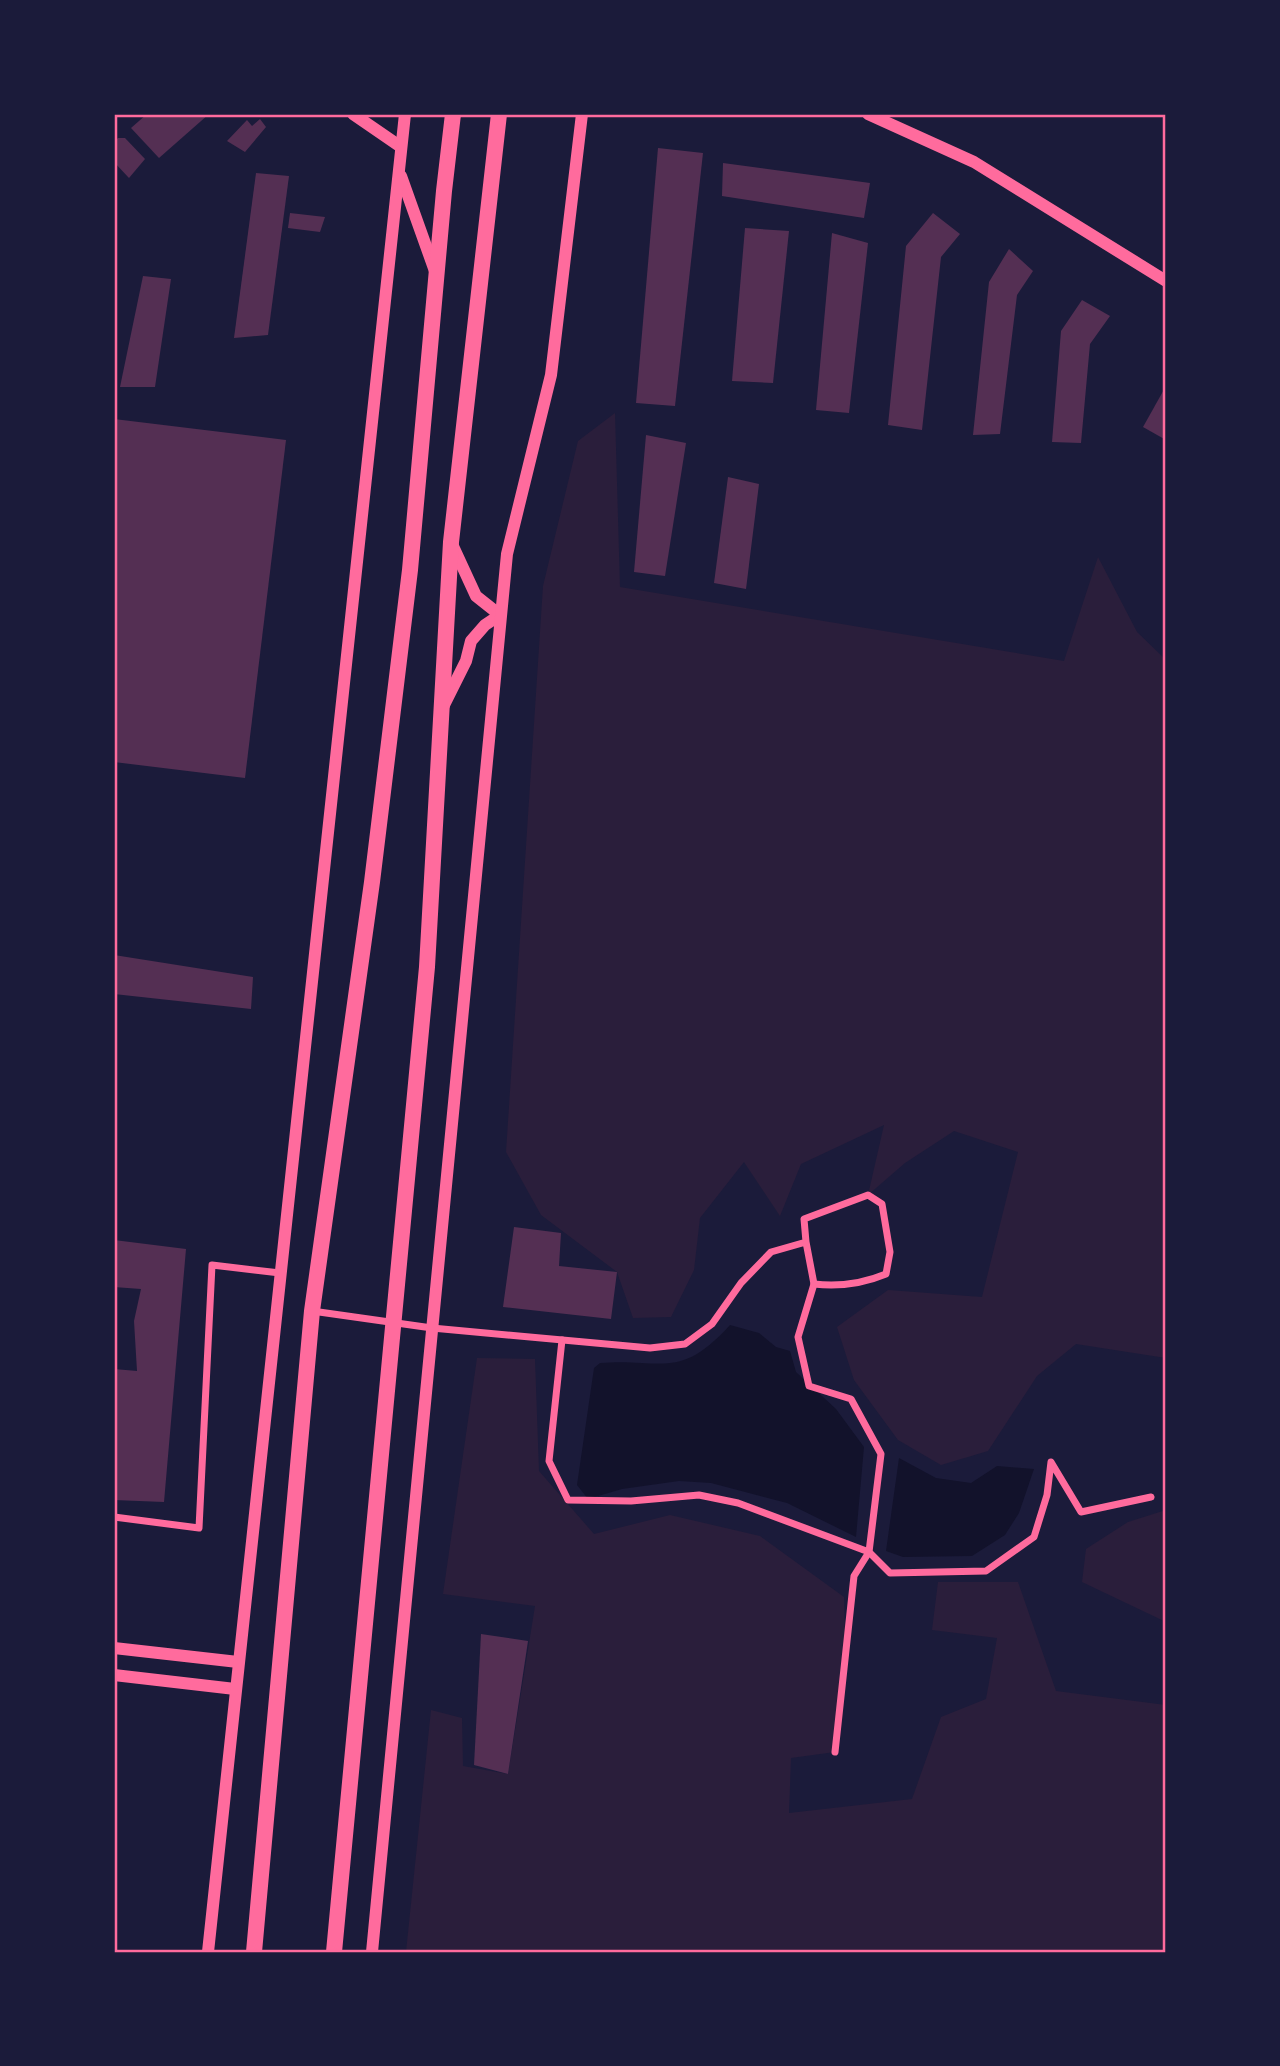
<svg xmlns="http://www.w3.org/2000/svg" width="1280" height="2066" viewBox="0 0 1280 2066" font-family="'Roboto Condensed',sans-serif">
<style>
.green{fill:#2a1e3b}
.water{fill:#12122b}
.building{fill:#542f53}
.lines{fill:none;stroke-linecap:round;stroke-linejoin:round}
.minor{stroke:#ff6b9d;stroke-width:7}
.tertiary{stroke:#ff6b9d;stroke-width:12}
.trunk{stroke:#ff6b9d;stroke-width:16}
.neatline{fill:none;stroke:#ff6b9d;stroke-width:2.5}
</style>
<rect width="100%" height="100%" fill="#1b1b3a"/>
<g class="green">
<path d="M615,413L620,587L1064,661L1098,557L1137,632L1166,660V1358L1076,1344L1037,1376L988,1451L941,1465L898,1440L854,1380L837,1327L888,1290L982,1297L1018,1152L954,1131L905,1163L868,1195L884,1125L801,1164L780,1216L744,1162L700,1218L694,1270L671,1317L633,1318L617,1272L541,1215L506,1152L543,586L578,441Z"/>
<path d="M477,1358L535,1359L539,1471L594,1534L670,1515L760,1536L844,1597L846,1661L835,1752L791,1758L789,1813L912,1799L941,1717L986,1699L997,1638L932,1630L938,1582H1018L1056,1691L1166,1705V1952H406L431,1710L462,1718L463,1766L508,1774L535,1606L443,1594Z"/>
<path d="M1166,1510V1622L1082,1582L1086,1549L1128,1522Z"/>
</g>
<g class="water">
<path d="M730,1325L759,1333L776,1347L790,1351L796,1372L836,1409L864,1447L856,1537L787,1503L711,1483L679,1481L622,1489L588,1499L577,1485L594,1368L600,1363C663,1358 679,1381 730,1325Z"/>
<path d="M899,1458L936,1478L971,1483L997,1466L1034,1469L1019,1513L1005,1535L972,1556L903,1557L886,1551Z"/>
</g>
<g class="building">
<path d="M147,114H209L159,158L131,128Z"/>
<path d="M260,119L266,127L245,152L227,141L247,120L252,126Z"/>
<path d="M118,138H125L145,159L129,178L114,162V142Z"/>
<path d="M658,148L703,153L675,406L636,403Z"/>
<path d="M723,163L870,183L864,218L722,196Z"/>
<path d="M256,173L289,176L268,335L234,338Z"/>
<path d="M290,213L325,217L320,232L288,228Z"/>
<path d="M933,213L960,234L941,257L922,430L888,425L906,246Z"/>
<path d="M745,228L789,231L773,383L732,381Z"/>
<path d="M832,233L868,243L849,413L816,410Z"/>
<path d="M1009,249L1033,271L1017,295L1000,434L973,435L989,282Z"/>
<path d="M143,276L171,279L155,387H120Z"/>
<path d="M1082,300L1110,316L1090,344L1081,443L1052,442L1061,331Z"/>
<path d="M1166,386V440L1143,427Z"/>
<path d="M114,419L286,440L245,778L114,762Z"/>
<path d="M646,435L686,443L665,576L634,572Z"/>
<path d="M728,477L759,484L746,589L714,583Z"/>
<path d="M114,955L253,977L251,1009L114,994Z"/>
<path d="M514,1227L561,1233L559,1266L617,1272L611,1319L503,1307Z"/>
<path d="M114,1240L186,1249L164,1502L114,1500V1369L137,1371L134,1321L141,1289L114,1287Z"/>
<path d="M481,1634L528,1641L508,1774L474,1765Z"/>
</g>
<g class="lines">
<g class="minor">
<path d="M814,1284L798,1337L809,1386L851,1399L881,1454L869,1552L890,1573L986,1571L1034,1537L1047,1495L1051,1462L1081,1512L1151,1497"/>
<path d="M312,1311L432,1328L650,1348L685,1344L712,1324L741,1283L771,1252L806,1242L804,1219L868,1195L882,1204L890,1252L886,1274C862,1284 840,1287 814,1284L806,1242"/>
<path d="M562,1340L549,1461L568,1500L631,1501L699,1495L738,1503L869,1552L854,1576L835,1752"/>
<path d="M114,1517L199,1528L212,1265L280,1273"/>
</g>
<g class="tertiary">
<path d="M353,114L401,147"/>
<path d="M868,114L974,162L1166,281"/>
<path d="M401,176L436,274"/>
<path d="M443,707L466,661L471,641L485,625L500,615L476,596L452,544"/>
<path d="M114,1648L238,1662"/>
<path d="M114,1675L235,1689"/>
<path d="M208,1952L405,114"/>
<path d="M372,1952L507,554L551,375L582,114"/>
</g>
<g class="trunk">
<path d="M254,1952L312,1311L372,882L410,570L444,191L453,114"/>
<path d="M334,1952L427,967L451,542L499,114"/>
</g>
</g>
<rect width="1280" height="2066" fill="none" stroke="#1b1b3a" stroke-width="231"/>
<rect x="116" y="116" width="1048" height="1835" class="neatline"/>
</svg>
